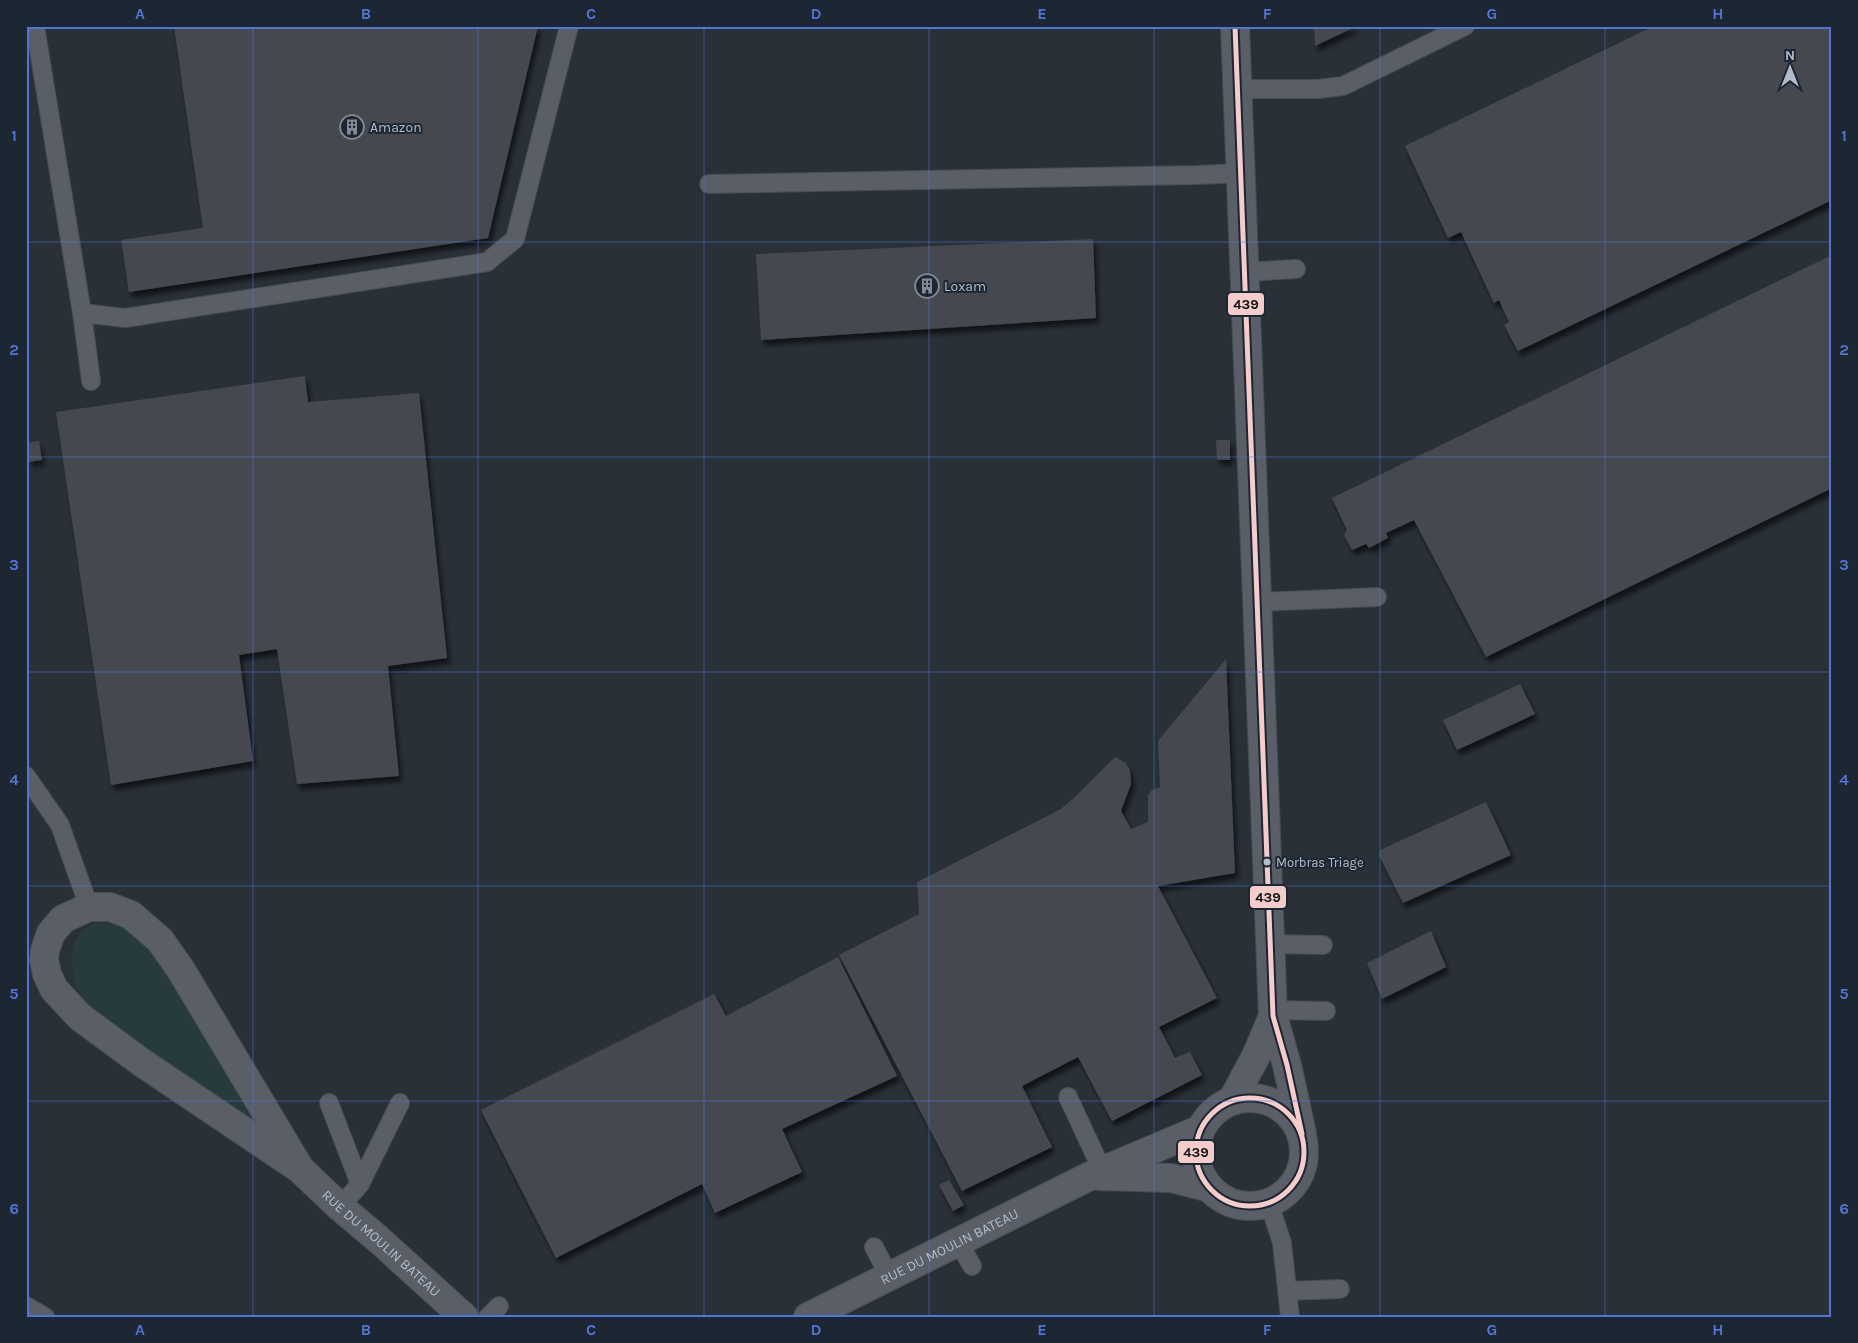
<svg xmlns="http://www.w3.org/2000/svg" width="1858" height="1343" viewBox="0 0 1858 1343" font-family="Karla,sans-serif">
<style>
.green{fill:#273a3e}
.building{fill:#444950;filter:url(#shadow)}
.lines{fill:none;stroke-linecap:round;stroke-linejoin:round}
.lane-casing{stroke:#484c53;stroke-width:20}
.street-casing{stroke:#484c53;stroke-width:30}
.lane{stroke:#5a5e66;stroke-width:18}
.street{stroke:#5a5e66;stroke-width:28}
.bus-1-casing{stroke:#1d2633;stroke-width:9}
.bus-1{stroke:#f4cccc;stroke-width:5}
.grid{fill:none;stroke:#5274d3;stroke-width:1;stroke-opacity:0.55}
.bus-dot{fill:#b4bcc9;stroke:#1d2633;stroke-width:2}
.labels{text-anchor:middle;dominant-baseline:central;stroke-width:4;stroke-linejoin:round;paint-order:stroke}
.bus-label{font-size:13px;fill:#b4bcc9;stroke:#1d2633;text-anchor:start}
.poi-label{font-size:14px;fill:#b4bcc9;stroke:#1d2633;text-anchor:start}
.street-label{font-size:14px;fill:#b4bcc9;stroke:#1d2633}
.line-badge{stroke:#1d2633;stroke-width:2}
.pale-badge-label{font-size:14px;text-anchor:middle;font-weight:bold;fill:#111}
.neatline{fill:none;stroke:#5274d3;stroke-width:2}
.grid-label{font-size:16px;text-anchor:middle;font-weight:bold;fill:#5274d3}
</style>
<defs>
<filter id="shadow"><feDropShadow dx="3" dy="5.5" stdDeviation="2.5" flood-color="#0009"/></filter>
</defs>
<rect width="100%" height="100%" fill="#2a3038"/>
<path class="green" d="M95,923C133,925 142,937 164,965L262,1131L100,1016C93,1009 84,1001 79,992C71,976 66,945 82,932C86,928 91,926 95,923Z"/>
<g class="building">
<path d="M174,26H538L488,238L129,292L121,240L203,228Z"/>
<path d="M1314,26H1357L1315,46Z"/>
<path d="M1654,26H1832V200L1518,351L1504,325L1509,322L1499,300L1494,303L1461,232L1448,238L1405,146Z"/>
<path d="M1093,239L1096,318L761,340L756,254Z"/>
<path d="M1832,255V488L1486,657L1414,520L1386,533L1388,538L1369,548L1366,544L1352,550L1344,535L1347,530L1332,498Z"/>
<path d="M305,376L308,402L419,393L447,658L388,666L399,776L297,784L277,649L239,655L253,761L111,785L56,412Z"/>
<path d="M1216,440H1230V460H1217Z"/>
<path d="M39,441L42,460L29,462L27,443Z"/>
<path d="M1226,659L1235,873L1158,886L1217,998L1159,1027L1175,1058L1190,1052L1202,1075L1112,1121L1078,1057L1022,1086L1052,1147L962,1191L839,955L919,914L917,882L1061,809L1076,796L1115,757L1126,763L1130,770L1131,784L1121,811L1131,829L1148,822V795L1151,791L1160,787L1158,741Z"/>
<path d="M1520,684L1535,714L1457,750L1443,720Z"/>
<path d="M1486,802L1511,855L1403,903L1379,855L1380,850Z"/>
<path d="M1431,931L1446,967L1382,999L1367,963Z"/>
<path d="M838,957L897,1076L782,1129L802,1172L715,1213L702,1184L556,1258L481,1110L714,994L726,1016Z"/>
<path d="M949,1180L964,1205L953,1211L939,1185Z"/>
</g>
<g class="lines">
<g class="lane-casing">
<g id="lane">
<path d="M35,26L82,313L125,318L487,262L515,239L569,26"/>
<path d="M1238,89H1318L1343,86L1465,26"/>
<path d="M709,184L1197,175L1241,173"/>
<path d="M1245,272L1296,269"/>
<path d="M82,313L91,381"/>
<path d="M1258,602L1377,597"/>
<path d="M26,776L60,825L89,907"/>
<path d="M1271,944L1323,945"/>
<path d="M1273,1010L1326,1011"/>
<path d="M1068,1097L1102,1170"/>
<path d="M329,1103L360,1184"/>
<path d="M1269,1203L1282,1243L1290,1317"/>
<path d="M340,1207L360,1184L400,1103"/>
<path d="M958,1241L972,1266"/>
<path d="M874,1247L889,1276"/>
<path d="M1287,1291L1340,1289"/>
<path d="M26,1306L45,1317"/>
<path d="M488,1317L499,1306"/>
</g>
</g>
<g class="street-casing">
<g id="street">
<path d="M1235,26L1273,1016L1287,1065L1302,1134"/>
<circle cx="1250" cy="1152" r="54"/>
<path d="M1232,1101L1257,1054L1273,1016"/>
<path id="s1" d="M300,1169L181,970L160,940L131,915L110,907H89L63,919L51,933L45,950L44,960L47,974L54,989L80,1017L141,1062L300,1169L340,1207L378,1239L464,1317"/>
<path d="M1099,1176L1171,1178L1210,1188"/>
<path id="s2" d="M808,1317L1090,1176L1201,1129"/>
</g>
</g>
<use href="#lane" class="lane"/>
<use href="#street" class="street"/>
<g class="bus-1-casing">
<g id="bus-1">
<path d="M1235,26L1273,1016L1287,1065L1302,1134"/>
<circle cx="1250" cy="1152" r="54"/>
</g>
</g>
<use href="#bus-1" class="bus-1"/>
</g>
<path class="grid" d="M253,26V1317M478,26V1317M704,26V1317M929,26V1317M1154,26V1317M1380,26V1317M1605,26V1317M26,242H1832M26,457H1832M26,672H1832M26,886H1832M26,1101H1832"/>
<defs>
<g id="building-ring" transform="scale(1.25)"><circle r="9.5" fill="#1d2633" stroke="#848b96" stroke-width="1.5"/><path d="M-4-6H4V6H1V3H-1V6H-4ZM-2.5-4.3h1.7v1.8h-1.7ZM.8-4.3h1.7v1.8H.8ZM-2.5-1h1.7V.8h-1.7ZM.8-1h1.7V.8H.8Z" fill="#848b96"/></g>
</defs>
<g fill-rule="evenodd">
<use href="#building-ring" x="352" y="127"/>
<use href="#building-ring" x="927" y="286"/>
</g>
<circle class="bus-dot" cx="1267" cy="862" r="4.5"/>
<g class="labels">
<g class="bus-label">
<text x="1276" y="862">Morbras Triage</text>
</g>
<g class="poi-label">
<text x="370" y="127">Amazon</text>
<text x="944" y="286">Loxam</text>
</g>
<g class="street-label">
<text stroke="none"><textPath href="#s1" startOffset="872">RUE DU MOULIN BATEAU</textPath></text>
<text stroke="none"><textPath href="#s2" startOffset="158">RUE DU MOULIN BATEAU</textPath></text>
</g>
</g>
<g class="line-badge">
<rect x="1227" y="292" width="38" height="24" rx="5" fill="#f4cccc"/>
<rect x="1249" y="885" width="38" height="24" rx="5" fill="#f4cccc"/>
<rect x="1177" y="1140" width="38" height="24" rx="5" fill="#f4cccc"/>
</g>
<g class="pale-badge-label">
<text x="1246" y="309">439</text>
<text x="1268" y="902">439</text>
<text x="1196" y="1157">439</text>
</g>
<rect width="1858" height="1343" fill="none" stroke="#1d2633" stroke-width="55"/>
<g transform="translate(1790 68)" stroke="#1d2633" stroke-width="4" paint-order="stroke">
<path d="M0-4L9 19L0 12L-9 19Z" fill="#b4bcc9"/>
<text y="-8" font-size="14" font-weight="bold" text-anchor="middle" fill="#b4bcc9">N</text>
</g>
<rect x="28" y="28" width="1802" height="1288" class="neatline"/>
<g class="grid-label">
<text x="140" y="19">A</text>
<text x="366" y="19">B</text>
<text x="591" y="19">C</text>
<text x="816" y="19">D</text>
<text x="1042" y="19">E</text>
<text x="1267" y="19">F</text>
<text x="1492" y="19">G</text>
<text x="1718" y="19">H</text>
<text x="14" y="141">1</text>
<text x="1844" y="141">1</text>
<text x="14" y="355">2</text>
<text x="1844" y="355">2</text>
<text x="14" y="570">3</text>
<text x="1844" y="570">3</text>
<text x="14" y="785">4</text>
<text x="1844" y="785">4</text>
<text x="14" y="999">5</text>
<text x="1844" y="999">5</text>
<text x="14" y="1214">6</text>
<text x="1844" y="1214">6</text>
<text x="140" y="1335">A</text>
<text x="366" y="1335">B</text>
<text x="591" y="1335">C</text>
<text x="816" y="1335">D</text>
<text x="1042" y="1335">E</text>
<text x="1267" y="1335">F</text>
<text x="1492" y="1335">G</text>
<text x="1718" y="1335">H</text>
</g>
</svg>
